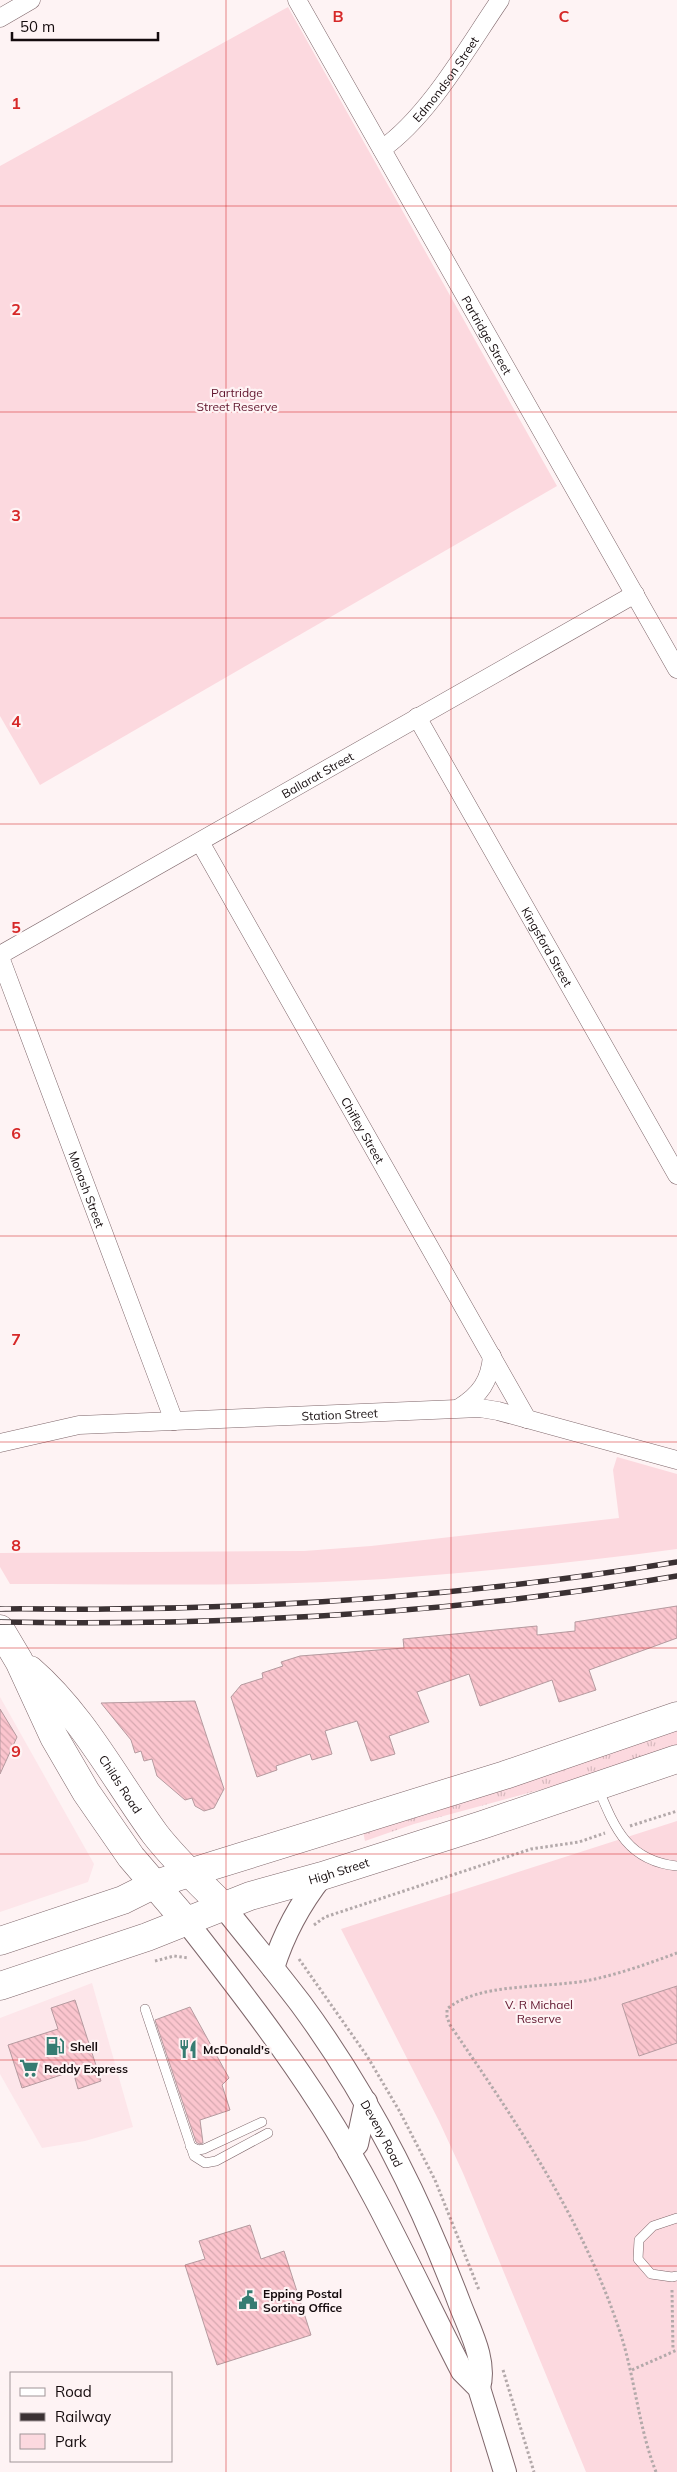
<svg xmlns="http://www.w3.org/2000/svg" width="677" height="2472" viewBox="0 0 677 2472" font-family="Mulish,sans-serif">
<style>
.built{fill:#fde6ea}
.grass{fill:url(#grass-tufts)}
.park{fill:#fcd9df}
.building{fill:url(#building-back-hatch);stroke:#b59a9f}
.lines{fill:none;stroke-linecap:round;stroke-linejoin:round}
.service-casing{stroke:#7e666a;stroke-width:10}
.minor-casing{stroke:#7e666a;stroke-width:19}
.tertiary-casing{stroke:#7e666a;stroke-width:24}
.primary-casing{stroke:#7e666a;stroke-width:29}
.path{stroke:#b3a9aa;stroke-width:3;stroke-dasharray:2.5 2.5;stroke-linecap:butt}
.service{stroke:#fff;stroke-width:9}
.minor{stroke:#fff;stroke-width:18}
.tertiary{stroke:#fff;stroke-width:22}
.primary{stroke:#fff;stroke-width:28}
.rail-casing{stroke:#3b3133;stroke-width:5.5}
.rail{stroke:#fef3f4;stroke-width:4;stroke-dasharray:11;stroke-linecap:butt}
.grid{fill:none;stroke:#d62828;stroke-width:1;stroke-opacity:0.55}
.labels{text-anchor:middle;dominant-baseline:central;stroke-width:4.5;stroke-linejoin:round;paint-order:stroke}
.street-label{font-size:12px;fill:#140b0d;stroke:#fef3f4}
.park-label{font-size:12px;fill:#5f132b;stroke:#fef3f4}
.poi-label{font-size:12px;font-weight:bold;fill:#140b0d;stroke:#fef3f4;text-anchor:start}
.grid-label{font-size:16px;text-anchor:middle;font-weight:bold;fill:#d62828;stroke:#fef3f4;stroke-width:4.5;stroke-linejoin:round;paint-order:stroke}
</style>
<defs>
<pattern id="grass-tufts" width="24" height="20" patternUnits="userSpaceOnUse" patternTransform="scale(1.25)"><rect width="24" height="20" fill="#fcd9df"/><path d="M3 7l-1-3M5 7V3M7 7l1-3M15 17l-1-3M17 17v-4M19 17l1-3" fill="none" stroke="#d7b9be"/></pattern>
<pattern id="building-back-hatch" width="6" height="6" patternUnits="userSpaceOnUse" patternTransform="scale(1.25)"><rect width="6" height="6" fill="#fbc5ce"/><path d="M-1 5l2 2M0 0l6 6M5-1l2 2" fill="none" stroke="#d6a8b0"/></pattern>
</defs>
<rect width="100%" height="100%" fill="#fef3f4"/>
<g class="built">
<path d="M0,1697L94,1864L88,1882L0,1912Z"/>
<path d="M92,1983L133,2127L85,2141L42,2148L0,2074V2018Z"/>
</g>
<path class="grass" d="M677,1727V1747L573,1781L414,1824L365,1841L363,1832Z"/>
<g class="park">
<path d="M288,7L557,486L40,785L0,716V166Z"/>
<path d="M617,1457L677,1474V1549C580,1562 482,1572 384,1579C260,1587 134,1584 10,1584L0,1567V1553L304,1551L371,1546L619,1518L613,1470Z"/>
<path d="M677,1821V2472H586L463,2173L439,2121L341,1929Z"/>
</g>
<g class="building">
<path d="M677,1606V1638L589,1670L596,1690L559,1702L552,1680L480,1706L469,1674L417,1692L429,1722L389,1736L395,1754L371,1761L357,1721L325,1731L332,1754L312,1760L310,1754L276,1766L277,1770L257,1777L231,1697L241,1685L263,1678L262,1673L283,1666L281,1662L300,1656L404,1648L403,1639L537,1626V1635L575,1631V1622Z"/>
<path d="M195,1701L224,1789L214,1808L204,1811L195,1806L192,1798L185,1800L157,1776L152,1759L144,1761L141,1751L135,1753L131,1740L101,1703Z"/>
<path d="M0,1709L17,1737L0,1774Z"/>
<path d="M677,1986V2043L639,2056L622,2004Z"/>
<path d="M75,2000L101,2081L78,2089L73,2071L22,2088L8,2045L58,2029L51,2008Z"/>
<path d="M190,2007L229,2078L222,2085L230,2110L200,2120L203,2143L199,2144L196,2142L155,2020Z"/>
<path d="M250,2225L261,2259L284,2251L311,2335L217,2365L185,2265L205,2259L199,2241Z"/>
</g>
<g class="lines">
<g class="service-casing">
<g id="service">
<path d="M598,1788C615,1829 628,1861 677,1866"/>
<path d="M145,2009L194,2156L205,2163L216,2161L268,2133"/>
<path d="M190,2146L198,2150L204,2149L262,2122"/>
<path d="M677,2218L653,2226L639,2240L638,2259L651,2274L672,2277L677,2276"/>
</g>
</g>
<g class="minor-casing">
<g id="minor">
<path id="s1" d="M297,0L677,669"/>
<path d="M0,18L31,0"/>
<path id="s2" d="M382,149C429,116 467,48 500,0"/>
<path id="s3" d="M417,717L677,1175"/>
<path id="s4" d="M200,842L527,1419"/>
<path id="s5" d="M0,955L635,594"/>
<path id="s6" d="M0,957L174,1421"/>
<path d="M459,1408C480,1395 490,1381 492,1356"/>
<path id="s7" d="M0,1443L79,1425L480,1408L498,1411L677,1460"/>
</g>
</g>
<g class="tertiary-casing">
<g id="tertiary">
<path id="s8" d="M223,1906C249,1939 276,1971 301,2004C368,2095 419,2196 459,2302C469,2329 487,2360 479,2388"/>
<path d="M186,1921C233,1981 281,2043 322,2107C376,2191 416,2282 462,2371L479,2388L505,2472"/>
<path d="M273,1968C284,1933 299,1905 322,1876"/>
<path d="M349,2152L357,2144L366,2102"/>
</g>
</g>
<g class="primary-casing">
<g id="primary">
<path d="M0,1629L19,1661L54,1737L86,1792L131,1857L186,1921"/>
<path id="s9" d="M30,1670C82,1715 115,1779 155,1834C175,1860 200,1883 223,1906"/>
<path d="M0,1941L123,1900L153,1885L189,1873L505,1775L677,1716"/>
<path id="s10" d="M0,1986L147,1937L250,1896L322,1876L482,1825L677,1759"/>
</g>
</g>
<g class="path">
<path d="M630,1826L677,1811"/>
<path d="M314,1925L325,1917L531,1849L579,1842L605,1833"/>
<path d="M299,1959L367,2056L400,2112L435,2180L479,2290"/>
<path d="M155,1961L174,1956L189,1958"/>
<path d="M672,2290L673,2350"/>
<path d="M503,2370L534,2472"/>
<path d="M632,2370L677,2350"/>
<path d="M656,2472C638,2426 635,2376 619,2329C582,2218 515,2120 450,2025L447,2017V2009C477,1983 545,1988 585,1981C617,1975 647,1964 677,1953"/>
</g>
<use href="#service" class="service"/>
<use href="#minor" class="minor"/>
<use href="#tertiary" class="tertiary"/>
<use href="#primary" class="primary"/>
<g class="rail-casing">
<g id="rail">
<path d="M0,1609C35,1608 70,1610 106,1609C296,1608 489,1593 677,1562"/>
<path d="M0,1622C225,1626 455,1614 677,1576"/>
</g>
</g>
<use href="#rail" class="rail"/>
</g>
<path class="grid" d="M226,0V2472M451,0V2472M0,206H677M0,412H677M0,618H677M0,824H677M0,1030H677M0,1236H677M0,1442H677M0,1648H677M0,1854H677M0,2060H677M0,2266H677"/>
<defs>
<g id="fuel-bare" transform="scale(1.5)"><path d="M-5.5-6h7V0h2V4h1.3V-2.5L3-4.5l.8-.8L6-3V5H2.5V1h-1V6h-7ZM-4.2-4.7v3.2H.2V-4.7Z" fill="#367c72" stroke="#fef3f4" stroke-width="2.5" paint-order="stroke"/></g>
<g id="restaurant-bare" transform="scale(1.5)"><path d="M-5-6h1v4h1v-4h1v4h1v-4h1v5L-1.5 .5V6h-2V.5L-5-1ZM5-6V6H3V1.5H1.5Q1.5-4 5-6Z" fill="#367c72" stroke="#fef3f4" stroke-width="2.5" paint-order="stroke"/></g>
<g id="supermarket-bare" transform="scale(1.5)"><path d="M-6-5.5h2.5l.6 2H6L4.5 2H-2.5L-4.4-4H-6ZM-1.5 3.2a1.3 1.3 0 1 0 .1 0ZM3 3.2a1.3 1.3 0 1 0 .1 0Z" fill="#367c72" stroke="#fef3f4" stroke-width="2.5" paint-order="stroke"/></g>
<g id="civic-bare" transform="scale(1.5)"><path d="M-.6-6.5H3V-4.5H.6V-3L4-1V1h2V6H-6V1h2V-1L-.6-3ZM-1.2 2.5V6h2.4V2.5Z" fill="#367c72" stroke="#fef3f4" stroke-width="2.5" paint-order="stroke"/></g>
</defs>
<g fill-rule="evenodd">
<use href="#fuel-bare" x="55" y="2046"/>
<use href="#restaurant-bare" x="188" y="2049"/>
<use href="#supermarket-bare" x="29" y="2068"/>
<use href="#civic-bare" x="248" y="2300"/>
</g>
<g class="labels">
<g class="street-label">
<text stroke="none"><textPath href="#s2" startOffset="95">Edmondson Street</textPath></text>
<text stroke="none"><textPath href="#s1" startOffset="385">Partridge Street</textPath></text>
<text stroke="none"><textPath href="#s5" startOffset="365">Ballarat Street</textPath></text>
<text stroke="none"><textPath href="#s3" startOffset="264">Kingsford Street</textPath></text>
<text stroke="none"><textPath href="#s4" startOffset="331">Chifley Street</textPath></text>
<text stroke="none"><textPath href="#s6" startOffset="248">Monash Street</textPath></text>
<text stroke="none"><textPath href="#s7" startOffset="342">Station Street</textPath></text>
<text stroke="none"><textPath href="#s9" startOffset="146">Childs Road</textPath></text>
<text stroke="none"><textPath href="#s10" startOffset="358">High Street</textPath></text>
<text stroke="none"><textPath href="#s8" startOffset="278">Deveny Road</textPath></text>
</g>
<g class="park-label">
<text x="237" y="392">Partridge<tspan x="237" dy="14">Street Reserve</tspan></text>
<text x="539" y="2004">V. R Michael<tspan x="539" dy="14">Reserve</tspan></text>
</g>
<g class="poi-label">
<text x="70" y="2046">Shell</text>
<text x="203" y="2049">McDonald's</text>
<text x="44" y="2068">Reddy Express</text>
<text x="263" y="2293">Epping Postal<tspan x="263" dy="14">Sorting Office</tspan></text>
</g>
</g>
<g class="grid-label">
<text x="338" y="22">B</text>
<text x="564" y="22">C</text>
<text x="16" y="109">1</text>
<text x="16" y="315">2</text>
<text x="16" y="521">3</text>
<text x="16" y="727">4</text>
<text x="16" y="933">5</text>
<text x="16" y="1139">6</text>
<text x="16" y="1345">7</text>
<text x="16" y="1551">8</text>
<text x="16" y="1757">9</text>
</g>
<rect x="10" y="2372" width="162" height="90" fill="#fef3f4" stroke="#a09698"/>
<rect x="20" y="2388" width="25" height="8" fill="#ffffff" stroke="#a09698"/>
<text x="55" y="2397" font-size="15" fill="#140b0d">Road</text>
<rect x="20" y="2413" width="25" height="8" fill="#3b3133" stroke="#a09698"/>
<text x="55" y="2422" font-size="15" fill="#140b0d">Railway</text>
<rect x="20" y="2434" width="25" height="15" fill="#fcd9df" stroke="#a09698"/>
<text x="55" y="2447" font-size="15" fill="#140b0d">Park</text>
<path d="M12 32v8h146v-8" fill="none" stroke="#140b0d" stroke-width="2.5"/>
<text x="20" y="32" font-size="15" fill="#140b0d" stroke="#fef3f4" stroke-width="4" paint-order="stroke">50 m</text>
</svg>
